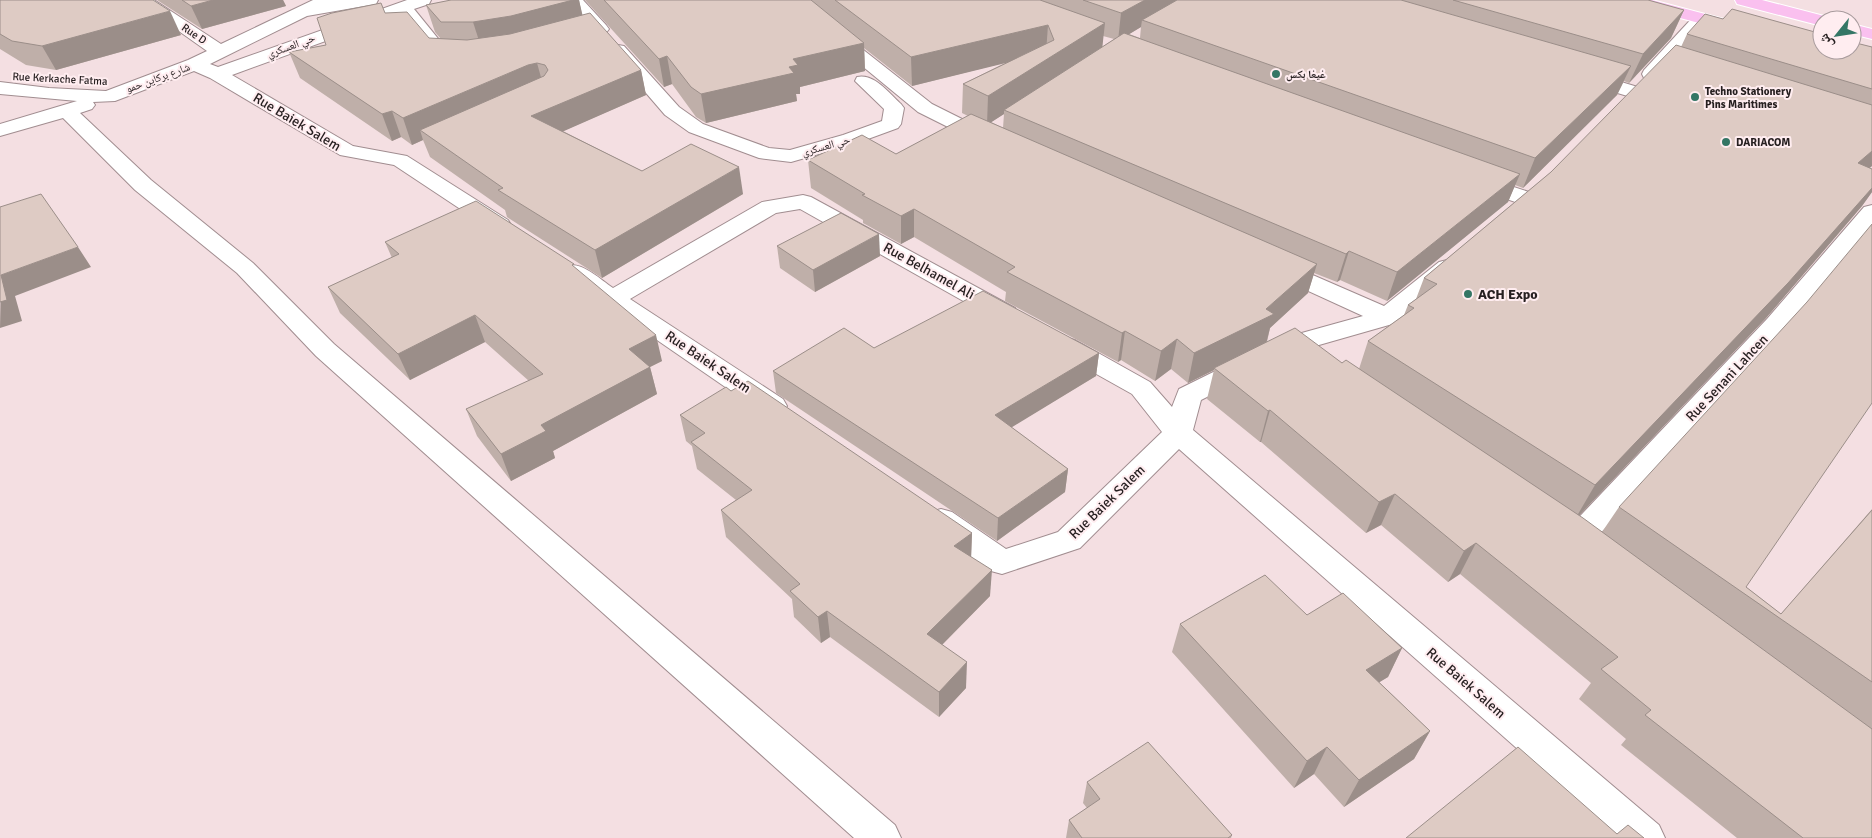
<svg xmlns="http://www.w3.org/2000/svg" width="1872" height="838" viewBox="0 0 1872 838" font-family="Signika,'Noto Naskh Arabic',sans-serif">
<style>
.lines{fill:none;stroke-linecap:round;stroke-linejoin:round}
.minor-casing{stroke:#a18d90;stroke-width:2}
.major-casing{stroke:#fff;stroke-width:2}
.minor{fill:#fff;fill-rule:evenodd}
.major{fill:#fac0ef;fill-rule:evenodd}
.wall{fill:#bfafa9;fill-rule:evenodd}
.shaded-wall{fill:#9b8e89}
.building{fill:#decbc4;stroke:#9b8e89}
.poi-dot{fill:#347665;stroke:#ffedf0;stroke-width:2}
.labels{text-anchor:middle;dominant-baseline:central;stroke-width:4;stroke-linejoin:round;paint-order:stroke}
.far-street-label{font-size:11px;fill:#261f20;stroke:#ffedf0}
.far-poi-label{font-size:11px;font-weight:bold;fill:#261f20;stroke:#ffedf0;text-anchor:start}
.street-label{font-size:14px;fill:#261f20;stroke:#ffedf0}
.poi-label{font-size:14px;font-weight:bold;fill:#261f20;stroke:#ffedf0;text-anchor:start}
</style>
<rect width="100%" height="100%" fill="#f4dfe2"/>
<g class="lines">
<g class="minor-casing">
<g id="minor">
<path d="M135,0H154L221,44L313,0H378L376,4L370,5L307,16L210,64L218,67L407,0H431L429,4L414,9L440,41L437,45L431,46L425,45L400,14L232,75L353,146L407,156L508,220L511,225L508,230L500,232L492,230L394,165L340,155L210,78L194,71L115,101L93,102L95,105L92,109L80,113L151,180L253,263L334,344L895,825L901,838H854L316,356L237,273L135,190L63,118L0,136V124L77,101L0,94V82L49,88L106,91L188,60L207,51Z"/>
<path d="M566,0H583L606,25L609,29L606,33L583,38L577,37L574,33L577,29L588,26Z"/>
<path d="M782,0H800L932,104L996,136L999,140L996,144L989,146L982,144L918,112Z"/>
<path d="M1701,14L1707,15L1710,19L1707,23L1658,78L1651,80L1644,78L1642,74L1644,70L1695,15Z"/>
<path d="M618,45L624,46L679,107L703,124L769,148L790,150L843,135L882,121L884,109L855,81L857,77C874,73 889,93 901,104L904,108L901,124L898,128L857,143L791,162L759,158L689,132L665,115L609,50L612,46Z"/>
<path d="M1585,71L1641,88L1644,92L1641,96L1634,98L1578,81L1576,77L1578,73Z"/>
<path d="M1477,175L1535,194L1538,199L1535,204L1527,206L1469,186L1466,181L1469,176Z"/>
<path d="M803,195L811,197L1015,308L1018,314L1015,320L1006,322L997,320L800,209L776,213L630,299L783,399L787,406L783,413L773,415L763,413L564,276L560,271L564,266C582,261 598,278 613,288L762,202Z"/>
<path d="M1872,205V226L1785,331L1587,548L1576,552L1565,548L1561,540L1565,532L1767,319L1864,207Z"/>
<path d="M1447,260L1455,262L1459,267L1455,272L1396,323L1298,351L1201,400L1193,430L1659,825L1665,838H1618L1179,449L1080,548L1002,574L991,571L930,528L926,520L930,512L941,509L952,512L1006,549L1058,532L1162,432L1132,394L1057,352L1053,346L1057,340L1066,338L1075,340L1150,382L1172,407L1179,389L1280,339L1363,316L1269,273L1265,268L1269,263L1277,261L1285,263L1384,306L1439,262Z"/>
</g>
</g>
<g class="major-casing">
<g id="major">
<path d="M1625,0H1652L1743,24L1746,28L1743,32L1737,33L1627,4Z"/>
<path d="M1735,0H1762L1828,17L1830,20H1822V26L1737,4Z"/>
<path d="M1852,24L1872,29V39L1852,34Z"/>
</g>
</g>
<use href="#minor" class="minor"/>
<use href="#major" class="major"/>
</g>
<g class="wall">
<path d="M0,0L181,35L56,70L26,65L0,49Z"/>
<path d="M157,0H283L286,6L202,29Z"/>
<path d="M451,0H579L582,15L641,70L646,95L563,131L642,171L743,194L602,278L507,217L505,210L430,157L423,140L412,145L401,137L392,141L300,78L289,52L326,45L385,13L429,38L441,39L435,32L426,5Z"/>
<path d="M585,0H1648L1684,10L1671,38L1629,83L1624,81L1617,95L1523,188L1515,185L1508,202L1387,301L1340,280L1337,282L1314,273L1308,293L1270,328L1267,342L1342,363L1359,369L1368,341L1404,315L1408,305L1416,299L1424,278L1551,172L1681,47L1687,34L1723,19L1872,47V166L1869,168L1872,169V192L1862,206L1766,318L1578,516L1602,532L1619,507L1746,587L1781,614L1872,509V838H1737L1621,745L1626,739L1579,699L1591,683L1460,574L1448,582L1381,525L1366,533L1261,442H1260L1207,399L1214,370L1188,383L1171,369L1155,381L1121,360L1118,362L1005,301L1006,292L914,237L901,244L863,223V220L811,188L808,160L896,154L968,116L962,113L963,84L1007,62L912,86L864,48L865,71L800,87V94H796L797,101L706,123L696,117L672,84L664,87ZM1141,27L1140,38L1129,34ZM1103,36L1114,39L1102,47ZM1004,114L1003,128L991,122Z"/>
<path d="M385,242L575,268L662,361L650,367L657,394L553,451L555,458L511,481L477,436L466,409L529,381L485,342L410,380L340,313L328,287L392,258Z"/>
<path d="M777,246L880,256L815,292L780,268Z"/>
<path d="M874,348L1099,353L1096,376L1011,427L1068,469L1065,492L997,541L776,393L773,371Z"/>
<path d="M731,391L972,533L971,557L990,596L942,645L966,688L939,717L830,637L821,643L794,617L792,599L726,537L721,510L736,500L697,469L692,446L686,441L680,415Z"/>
<path d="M1307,615L1402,648L1388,677L1379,682L1430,731L1414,759L1344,807L1314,774L1294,788L1172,652L1180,624Z"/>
<path d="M1087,782L1232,835L1231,838H1066L1069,820L1087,808L1083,803Z"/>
</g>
<g class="shaded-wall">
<path d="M213,0H283L286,6L202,29L191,6Z"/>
<path d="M573,0H579L585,26L482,50L473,22Z"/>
<path d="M1145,0H1187L1142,20L1141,27L1118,41L1121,13Z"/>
<path d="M1684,10L1671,38L1629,83L1643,54Z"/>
<path d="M170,11L181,35L56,70L42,46Z"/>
<path d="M1105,23L1102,50L1004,110V114L987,125L988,96Z"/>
<path d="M1048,25L1046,53L912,86L911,57Z"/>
<path d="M864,43L865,71L800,87V94H796L797,101L706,123L701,94L789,67L793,59Z"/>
<path d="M667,56L672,84L664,87L659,59Z"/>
<path d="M537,63L544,88L420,130L423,140L412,145L403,118L528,65Z"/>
<path d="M1631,66L1617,95L1523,188L1535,158Z"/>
<path d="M641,70L646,95L539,142L531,116Z"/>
<path d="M392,111L401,137L392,141L382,114Z"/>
<path d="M1872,151V166L1836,196L1858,163Z"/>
<path d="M739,167L743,194L602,278L595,250Z"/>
<path d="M1520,174L1508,202L1387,301L1397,272Z"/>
<path d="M1872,188V192L1862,206L1766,318L1574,521L1595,485Z"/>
<path d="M914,209V237L901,244V216Z"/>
<path d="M879,234L880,256L815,292L813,270Z"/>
<path d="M78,247L91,267L15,296L22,321L0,328L1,275Z"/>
<path d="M1349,251L1340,280L1337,282L1346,254Z"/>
<path d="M1317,264L1308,293L1270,328L1266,344L1214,368V370L1188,383L1194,353L1266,309Z"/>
<path d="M475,315L485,342L410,380L398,354Z"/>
<path d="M1125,331L1121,360L1118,362L1122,333Z"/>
<path d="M656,335L662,361L650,367L657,394L553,451L555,458L511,481L501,454L541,425L629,349Z"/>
<path d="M1177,339L1171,369L1155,381L1161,351Z"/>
<path d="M1099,353L1096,376L994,438L995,415Z"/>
<path d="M1270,410L1261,442H1260L1268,411Z"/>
<path d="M1068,469L1065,492L997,541L998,518Z"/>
<path d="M1395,494L1381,525L1366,533L1379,502Z"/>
<path d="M972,533L971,560L954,546Z"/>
<path d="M1476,543L1460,574L1448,582L1464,551Z"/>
<path d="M992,570L990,596L927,660V634Z"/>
<path d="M827,611L830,637L821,643L818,617Z"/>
<path d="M1402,648L1388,677L1352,699L1366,670Z"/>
<path d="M967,662L966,688L939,717V692Z"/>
<path d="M1430,731L1414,759L1344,807L1359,780Z"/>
<path d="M1327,747L1314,774L1294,788L1307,761Z"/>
</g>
<g class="building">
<path d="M0,0H153L170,11L42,46L12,41L0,34Z"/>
<path d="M182,0H213L191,6Z"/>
<path d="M451,0H573L511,16L473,22H441L426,5Z"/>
<path d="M604,0H811L864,43L793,59L798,65L789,67L794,73L701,94L691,87L667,56L659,59Z"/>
<path d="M835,0H1040L1105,23L988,96L963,84L1054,40L1048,25L911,57Z"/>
<path d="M1083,0H1145L1121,13Z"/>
<path d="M1177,0H1401L1631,66L1535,158L1142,20Z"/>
<path d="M1453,0H1648L1684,10L1643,54Z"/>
<path d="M381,3L385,13L407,12L429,38L467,40L510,34L590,13L641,70L531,116L642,171L691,144L739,167L595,250L498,190L503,188L420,130L544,76L548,70L545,65L537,63L528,65L403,118L392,111L382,114L289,52L326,45L317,18L332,13Z"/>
<path d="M1732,9L1822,34V50H1852V42L1872,47V89L1687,34L1705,14L1723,19Z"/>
<path d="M1124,33L1520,174L1397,272L1349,251L1346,254L1004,110Z"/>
<path d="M1676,45L1872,105V151L1858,163L1872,169V188L1788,283L1595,485L1368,341L1414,308L1408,305L1437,284L1424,278L1551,172Z"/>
<path d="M971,114L1317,264L1266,309L1274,314L1194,353L1177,339L1161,351L1125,331L1122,333L1007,272L1015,267L914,209L901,216L862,195L865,194L808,160L862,135L896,154Z"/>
<path d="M41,194L78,247L1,275L7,300L0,302V207Z"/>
<path d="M476,201L574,264L572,265L656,335L629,349L650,367L541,425L546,431L501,454L466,409L543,374L475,315L398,354L328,287L399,254L385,242Z"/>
<path d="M841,213L879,234L813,270L777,246Z"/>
<path d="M1872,224V403L1746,587L1781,614L1872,510V682L1619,507L1807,302Z"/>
<path d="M983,291L1099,353L995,415L1068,469L998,518L773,371L844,328L874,348Z"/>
<path d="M1295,328L1342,363L1346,360L1583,518L1872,729V838H1803L1645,715L1651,710L1601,669L1618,657L1476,543L1464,551L1395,494L1379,502L1270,410L1268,411L1214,368Z"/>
<path d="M748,381L972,533L954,546L992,570L927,634L967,662L939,692L827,611L818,617L790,591L800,584L721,510L752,490L691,442L705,433L680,415L726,387L731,391Z"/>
<path d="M1265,575L1307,615L1343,593L1402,648L1366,670L1430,731L1359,780L1327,747L1307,761L1180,624Z"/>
<path d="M1148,742L1232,835L1228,838H1082L1069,820L1100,799L1087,782Z"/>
<path d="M1518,747L1617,834L1628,825L1644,838H1406Z"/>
</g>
<g class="poi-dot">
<circle cx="1276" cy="74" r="5"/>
<circle cx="1695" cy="97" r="5"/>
<circle cx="1726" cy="142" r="5"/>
<circle cx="1468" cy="294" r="5"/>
</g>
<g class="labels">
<g class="far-street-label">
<text transform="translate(194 34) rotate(34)">Rue D</text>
<text transform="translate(291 46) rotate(-20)">حي العسكري</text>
<text transform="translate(158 78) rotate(-20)">شارع بركاين حمو</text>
<text transform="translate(60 79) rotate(3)">Rue Kerkache Fatma</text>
<text transform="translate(826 146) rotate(-16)">حي العسكري</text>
</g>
<g class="far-poi-label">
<text x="1286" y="74">غيغا بكس</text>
<text x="1705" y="91">Techno Stationery<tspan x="1705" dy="13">Pins Maritimes</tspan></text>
<text x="1736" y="142">DARIACOM</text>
</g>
<g class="street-label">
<text transform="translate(297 122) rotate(31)">Rue Baiek Salem</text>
<text transform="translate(929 271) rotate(29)">Rue Belhamel Ali</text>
<text transform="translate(708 362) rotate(34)">Rue Baiek Salem</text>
<text transform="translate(1727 378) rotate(-47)">Rue Senani Lahcen</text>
<text transform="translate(1107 502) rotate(-44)">Rue Baiek Salem</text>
<text transform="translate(1466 683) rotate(41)">Rue Baiek Salem</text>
</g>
<g class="poi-label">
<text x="1478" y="294">ACH Expo</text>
</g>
</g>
<g transform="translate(1837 35) rotate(240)"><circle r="24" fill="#ffedf0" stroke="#a89b9d"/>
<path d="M0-4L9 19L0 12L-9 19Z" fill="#347665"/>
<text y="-8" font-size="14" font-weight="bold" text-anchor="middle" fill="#261f20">ش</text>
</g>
</svg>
